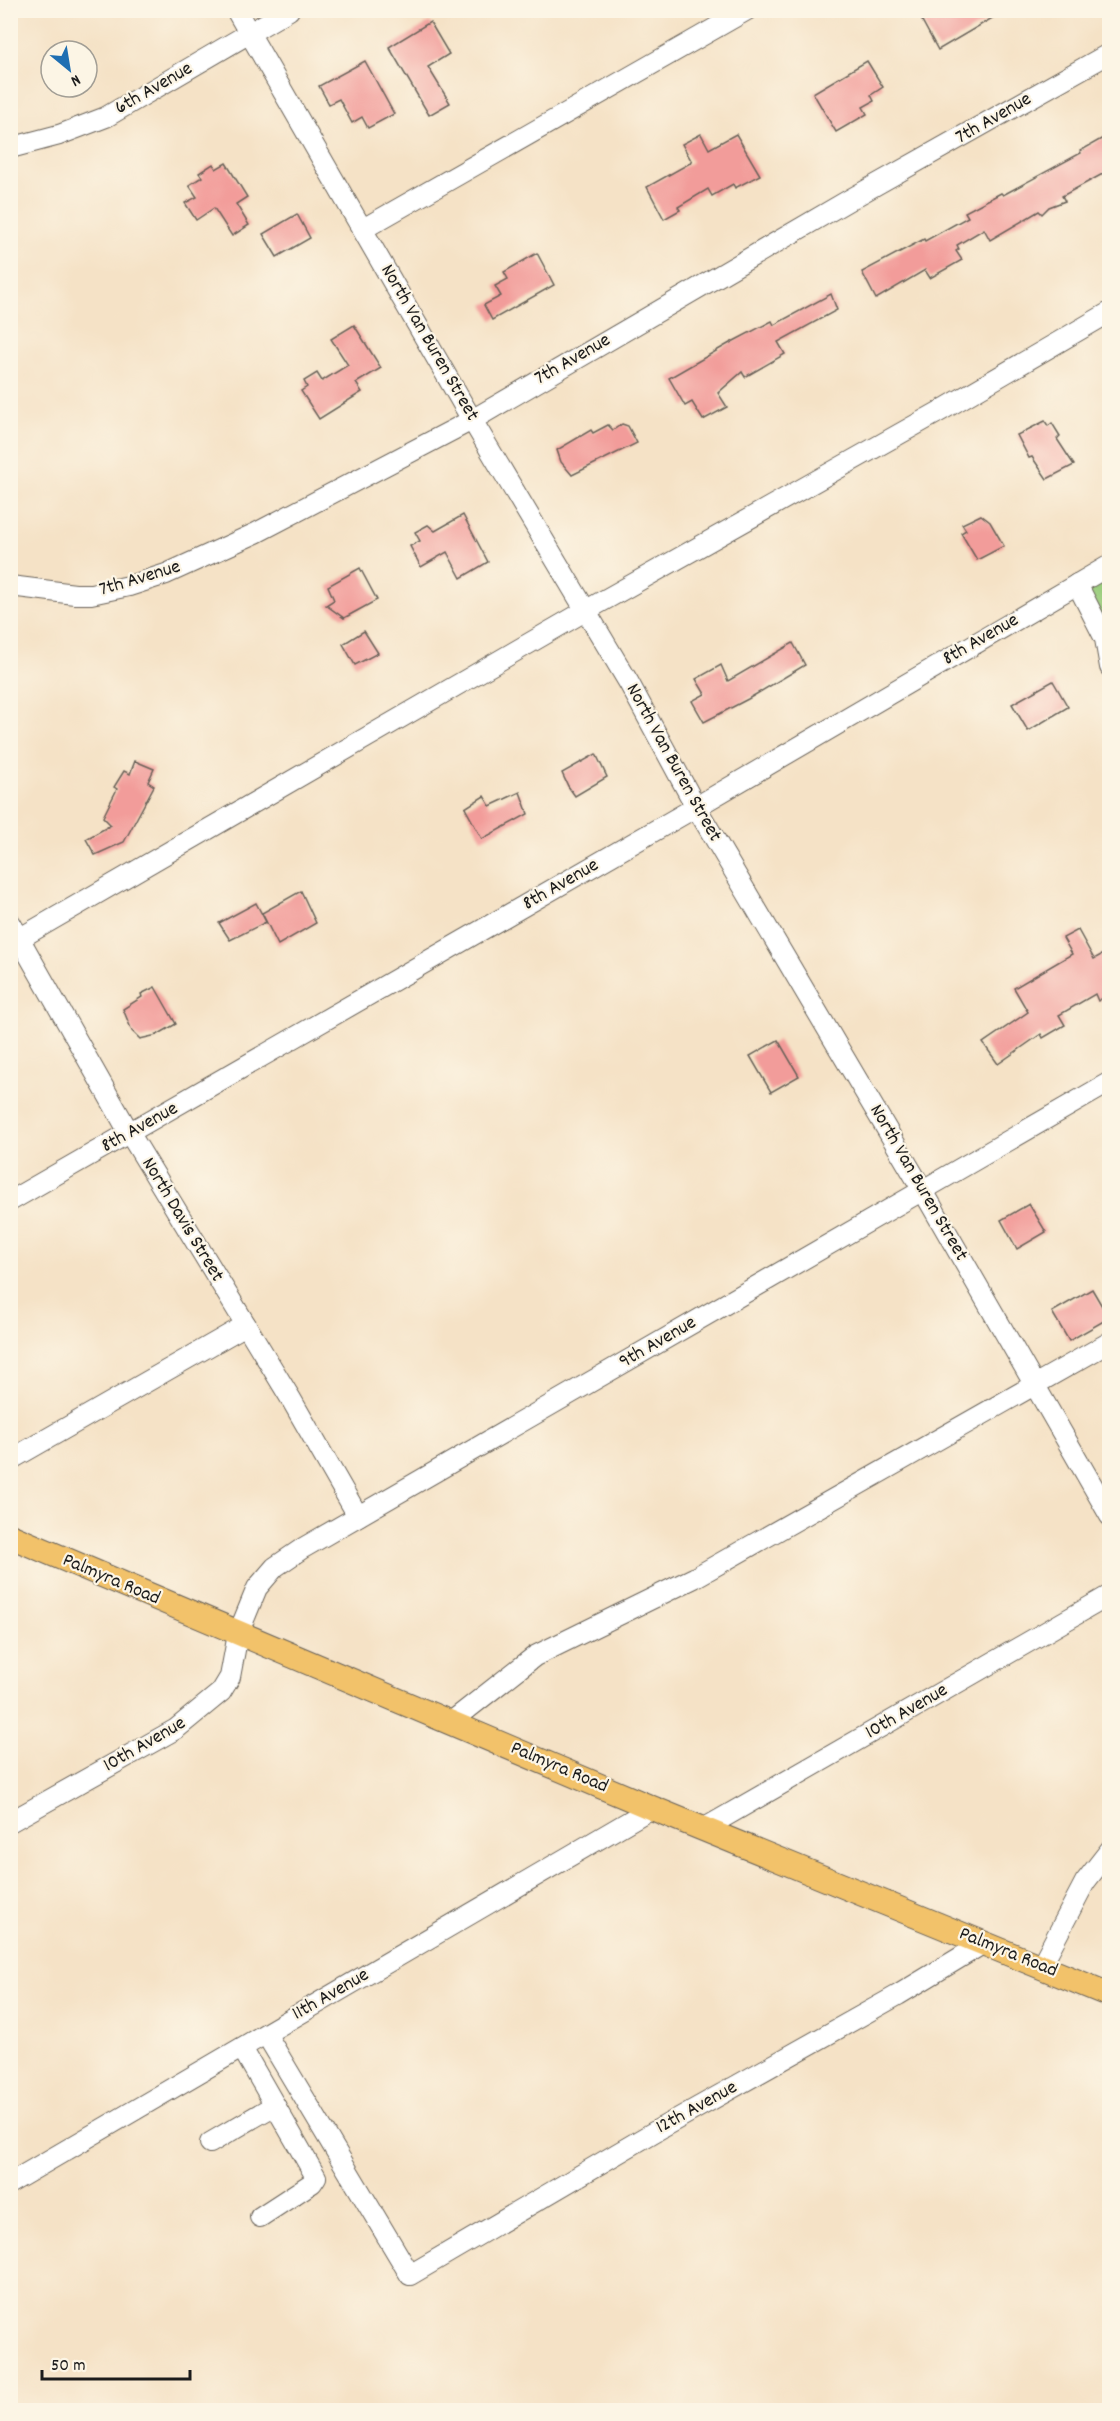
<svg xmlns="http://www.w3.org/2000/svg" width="1120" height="2421" viewBox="0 0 1120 2421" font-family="Dekko,sans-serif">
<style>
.green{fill:#9bce7e;stroke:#5c754d;stroke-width:1.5}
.building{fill:#f29c9a}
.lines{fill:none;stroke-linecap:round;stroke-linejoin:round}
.minor-casing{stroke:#686158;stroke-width:22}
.major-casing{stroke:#686158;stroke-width:26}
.minor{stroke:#fff;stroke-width:20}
.major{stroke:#f2c26a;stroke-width:24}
.labels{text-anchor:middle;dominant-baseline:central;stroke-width:4.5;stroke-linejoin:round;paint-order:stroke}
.street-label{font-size:20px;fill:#1c1c1c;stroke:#fcf5e5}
</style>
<rect width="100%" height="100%" fill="#fcf5e5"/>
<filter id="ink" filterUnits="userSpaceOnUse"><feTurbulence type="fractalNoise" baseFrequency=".0167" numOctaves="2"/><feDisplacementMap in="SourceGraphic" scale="12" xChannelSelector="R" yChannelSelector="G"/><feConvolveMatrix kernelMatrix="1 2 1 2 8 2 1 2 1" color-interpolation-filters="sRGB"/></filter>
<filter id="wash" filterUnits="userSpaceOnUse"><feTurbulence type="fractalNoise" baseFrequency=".008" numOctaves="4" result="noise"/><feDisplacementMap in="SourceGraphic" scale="24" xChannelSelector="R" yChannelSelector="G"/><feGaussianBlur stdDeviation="1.35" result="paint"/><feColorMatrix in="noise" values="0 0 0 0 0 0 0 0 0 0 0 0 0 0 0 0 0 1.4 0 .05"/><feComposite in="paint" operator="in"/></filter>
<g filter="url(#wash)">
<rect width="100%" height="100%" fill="#f5e2c6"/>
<path class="green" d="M1109,567V650L1079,585Z"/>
<g id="blocks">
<g class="building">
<path d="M931,10H1006L938,50L920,17Z"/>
<path d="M430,22L449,54L428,67L450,103L429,115L389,47Z"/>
<path d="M365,61L394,114L368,128L362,117L352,123L339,99L329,104L319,86Z"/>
<path d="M867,61L883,87L871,95L874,101L863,107L867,114L836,132L813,93Z"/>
<path d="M701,134L709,149L736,134L760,175L735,188L733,184L712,196L708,189L678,207L680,210L664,219L647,187L692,162L682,144Z"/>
<path d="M1110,134V170L1062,196L1065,201L1049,207L1042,214L1039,211L990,240L984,229L957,245L959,249L956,251L962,260L930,278L925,270L876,299L862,272L924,239L925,241L968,217L965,212L1001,193L1003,195L1081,153L1080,151Z"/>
<path d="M226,163L247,197L236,204L249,225L232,236L214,208L196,220L185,203L197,197L189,185L202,177L199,173L213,164L216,169Z"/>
<path d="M297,214L310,238L277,257L263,234Z"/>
<path d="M537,253L554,285L492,320L484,305L501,296L495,286L508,279L504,272Z"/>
<path d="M831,294L837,310L778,342L785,354L745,377L742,372L718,393L727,407L703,420L692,402L685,406L669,378L730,343L772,321L774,325Z"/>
<path d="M354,325L381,368L356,383L362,392L319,419L301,391L307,387L304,381L317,373L322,381L348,365L331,339Z"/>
<path d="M1045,421L1048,426L1052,423L1060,436L1057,439L1074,465L1047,479L1032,457L1029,458L1017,435Z"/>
<path d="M622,424L628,426L637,443L572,475L561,462L557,450L591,430L593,433L608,425L613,430Z"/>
<path d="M463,515L488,562L461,578L447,552L421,567L410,546L420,541L415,532L428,525L435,531Z"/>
<path d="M981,515L990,522L1004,546L977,560L961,533L966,530L962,524Z"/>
<path d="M360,568L377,600L344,618L326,605L334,600L328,586Z"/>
<path d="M364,631L378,653L355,665L343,644Z"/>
<path d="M793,643L805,665L748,699L704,722L692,701L705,694L696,679L721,665L728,681Z"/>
<path d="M1053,681L1068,707L1028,731L1012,704Z"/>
<path d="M596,754L607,777L575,796L568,786L562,773Z"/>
<path d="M135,761L154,769L148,782L154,786L124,842L95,855L86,839L111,825L103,817L117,789L114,787L124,771L130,774Z"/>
<path d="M520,792L528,814L482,839L465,808L484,796L490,806Z"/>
<path d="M301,891L316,923L278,945L262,913Z"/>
<path d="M256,903L266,922L230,940L219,923Z"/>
<path d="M1078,930L1094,959L1110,950V994L1098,1001L1095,994L1059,1015L1065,1025L1043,1038L1041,1034L998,1064L983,1043L1028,1012L1014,988L1072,954L1063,938Z"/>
<path d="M155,987L176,1024L157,1035L140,1039L132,1031L123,1009L142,997L141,994Z"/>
<path d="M778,1040L799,1076L771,1092L750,1056Z"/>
<path d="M1029,1204L1046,1232L1017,1249L1001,1220Z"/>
<path d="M1092,1289L1109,1318L1069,1341L1052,1312Z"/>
</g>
</g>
</g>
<g filter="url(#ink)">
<use href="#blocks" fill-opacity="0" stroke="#686158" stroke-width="1.5"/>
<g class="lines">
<g class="minor-casing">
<g id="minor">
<path d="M236,10L472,420L629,683L696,807L922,1189L1110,1516"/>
<path d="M10,148L59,135L106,117L289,10"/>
<path d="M363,229L747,10"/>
<path d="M1077,584L1105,639L1110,667"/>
<path d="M10,586L75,594H91L129,586L166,574L256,533L472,420L849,200L1110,53"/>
<path d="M10,922L130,1134L291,1399L358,1516"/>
<path d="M10,944L585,611L942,410L1110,312"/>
<path d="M10,1201L696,807L1110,565"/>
<path d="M10,1460L246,1325"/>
<path d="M451,1722L535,1656L694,1578L1110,1342"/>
<path d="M10,1822L176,1729L221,1692L230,1677L238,1634L257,1588L275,1567L303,1548L1110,1082"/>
<path d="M705,1828L1110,1595"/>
<path d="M1041,1966L1085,1882L1110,1850"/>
<path d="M266,2034L410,2275L654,2132L898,1995L984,1943"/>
<path d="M242,2048L316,2177L312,2183L260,2217"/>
<path d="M210,2143L275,2105"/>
<path d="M10,2183L652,1808"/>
</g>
</g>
<g class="major-casing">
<path id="major" d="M10,1536L652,1808L1110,1995"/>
</g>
<use href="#minor" class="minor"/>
<use href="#major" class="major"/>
</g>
</g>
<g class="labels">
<g class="street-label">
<text transform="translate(154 89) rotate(-30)">6th Avenue</text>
<text transform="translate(994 119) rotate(-30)">7th Avenue</text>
<text transform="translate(429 343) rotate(60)">North Van Buren Street</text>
<text transform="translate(573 360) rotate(-30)">7th Avenue</text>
<text transform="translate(140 579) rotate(-17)">7th Avenue</text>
<text transform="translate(981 640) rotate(-30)">8th Avenue</text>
<text transform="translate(673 763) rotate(61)">North Van Buren Street</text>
<text transform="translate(561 885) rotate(-30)">8th Avenue</text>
<text transform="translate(140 1128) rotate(-29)">8th Avenue</text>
<text transform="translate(918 1183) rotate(60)">North Van Buren Street</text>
<text transform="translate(182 1220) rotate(59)">North Davis Street</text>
<text transform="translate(658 1343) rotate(-30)">9th Avenue</text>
<text transform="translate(111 1580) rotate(23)">Palmyra Road</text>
<text transform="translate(907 1712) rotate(-30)">10th Avenue</text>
<text transform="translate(145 1745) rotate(-30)">10th Avenue</text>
<text transform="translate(559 1768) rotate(23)">Palmyra Road</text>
<text transform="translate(1008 1953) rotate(22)">Palmyra Road</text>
<text transform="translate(331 1995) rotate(-30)">11th Avenue</text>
<text transform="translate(697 2108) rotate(-29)">12th Avenue</text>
</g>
</g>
<rect width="1120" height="2421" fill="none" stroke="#fcf5e5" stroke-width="36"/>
<g transform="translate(69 69) rotate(150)"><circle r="28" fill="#fcf5e5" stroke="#a29e95" stroke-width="1.5"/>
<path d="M0-4.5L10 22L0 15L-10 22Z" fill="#1f6fb2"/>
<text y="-9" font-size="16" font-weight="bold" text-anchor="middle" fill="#1c1c1c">N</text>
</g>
<path d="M42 2370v9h148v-9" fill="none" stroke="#1c1c1c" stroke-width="3"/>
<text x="51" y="2370" font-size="18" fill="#1c1c1c" stroke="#fcf5e5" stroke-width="4.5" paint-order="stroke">50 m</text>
</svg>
